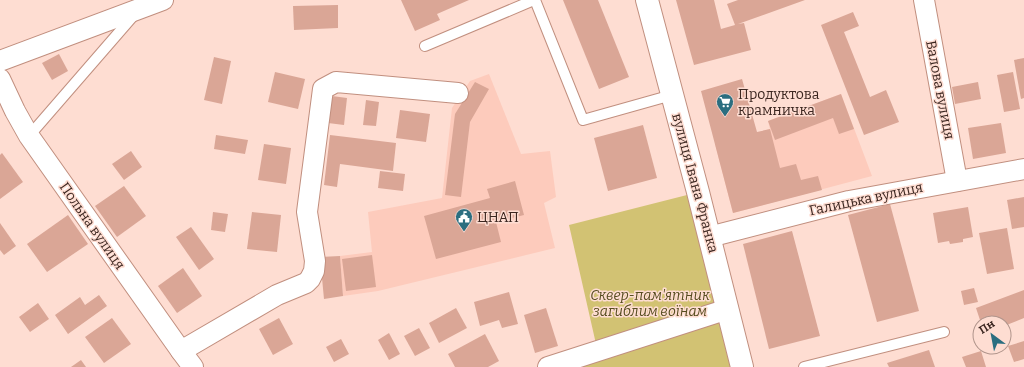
<svg xmlns="http://www.w3.org/2000/svg" width="1024" height="367" viewBox="0 0 1024 367" font-family="Bitter,serif">
<style>
.built{fill:#fdcbbc}
.green{fill:#d2c273}
.building{fill:#daa696}
.lines{fill:none;stroke-linecap:round;stroke-linejoin:round}
.service-casing{stroke:#c18f7f;stroke-width:12}
.minor-casing{stroke:#c18f7f;stroke-width:22}
.secondary-casing{stroke:#c18f7f;stroke-width:24}
.service{stroke:#fff;stroke-width:10}
.minor{stroke:#fff;stroke-width:20}
.secondary{stroke:#fff;stroke-width:22}
.labels{text-anchor:middle;dominant-baseline:central;stroke-width:3;stroke-linejoin:round;paint-order:stroke}
.street-label{font-size:14px;fill:#3b2620;stroke:#feddd2}
.poi-label{font-size:14px;fill:#3b2620;stroke:#feddd2;text-anchor:start}
.park-label{font-size:14px;font-style:italic;fill:#574d20;stroke:#feddd2}
</style>
<rect width="100%" height="100%" fill="#feddd2"/>
<g class="built">
<path d="M489,74L521,154L550,151L556,197L544,203L555,248L378,291L343,296L340,256L372,252L368,212L442,198L452,108L470,81Z"/>
<path d="M841,94L872,176L733,213L715,144L770,129L768,121Z"/>
</g>
<path class="green" d="M687,195L731,367H569L596,344L569,225Z"/>
<g class="building">
<path d="M401,0H469L437,14L440,20L415,31Z"/>
<path d="M563,0H598L629,77L599,89Z"/>
<path d="M676,0H714L721,29L735,25L727,4L738,0H805L738,24L744,23L751,50L694,65Z"/>
<path d="M338,5V28L294,30L293,6Z"/>
<path d="M853,12L859,26L844,32L870,97L886,90L899,122L864,135L821,25Z"/>
<path d="M59,54L68,71L52,80L42,63Z"/>
<path d="M214,57L231,61L222,104L204,100Z"/>
<path d="M1024,58V98L1021,99L1014,60Z"/>
<path d="M275,72L305,79L298,109L268,102Z"/>
<path d="M1013,72L1020,109L1004,112L997,75Z"/>
<path d="M742,79L757,132L770,129L780,168L796,164L801,180L818,176L822,190L733,213L701,91Z"/>
<path d="M475,82L489,89L470,122L461,197L445,195L455,114Z"/>
<path d="M978,82L981,99L955,104L952,87Z"/>
<path d="M841,94L854,129L839,134L833,118L775,140L768,121Z"/>
<path d="M332,96L347,98L344,125L328,123Z"/>
<path d="M366,100L379,102L376,126L363,125Z"/>
<path d="M400,110L430,114L426,142L396,138Z"/>
<path d="M1001,123L1006,153L973,159L968,128Z"/>
<path d="M643,125L657,178L608,191L594,138Z"/>
<path d="M216,135L248,140L245,154L214,149Z"/>
<path d="M330,135L396,143L393,171L340,164L337,187L324,185Z"/>
<path d="M264,144L291,148L286,184L258,180Z"/>
<path d="M131,151L142,167L124,180L112,164Z"/>
<path d="M2,153L23,182L0,199V155Z"/>
<path d="M380,171L405,174L403,191L378,188Z"/>
<path d="M515,181L524,215L496,222L501,242L436,259L424,216L490,198L487,189Z"/>
<path d="M124,186L146,216L117,237L95,206Z"/>
<path d="M1024,197V227L1012,229L1007,200Z"/>
<path d="M890,204L919,311L877,322L848,215Z"/>
<path d="M968,207L973,237L963,239V242L950,244L949,241L938,243L933,213Z"/>
<path d="M213,212L228,214L225,232L211,230Z"/>
<path d="M252,212L281,215L277,252L247,249Z"/>
<path d="M68,215L88,244L47,272L27,244Z"/>
<path d="M0,223L16,246L4,255L0,250Z"/>
<path d="M191,227L214,259L199,270L176,237Z"/>
<path d="M1007,228L1014,269L987,274L979,233Z"/>
<path d="M792,231L820,336L769,349L743,244Z"/>
<path d="M372,255L376,287L346,291L342,259Z"/>
<path d="M340,256L343,296L324,299L320,257Z"/>
<path d="M183,268L202,296L177,313L158,286Z"/>
<path d="M974,288L978,302L964,305L961,291Z"/>
<path d="M1024,290V318L1004,326V323H981L976,308Z"/>
<path d="M509,292L518,324L502,328L499,320L480,326L474,302Z"/>
<path d="M99,295L107,306L68,334L55,315L80,297L85,305Z"/>
<path d="M38,303L49,319L30,332L19,317Z"/>
<path d="M456,308L467,328L439,343L429,323Z"/>
<path d="M546,308L558,346L535,353L524,315Z"/>
<path d="M112,318L131,344L104,363L85,337Z"/>
<path d="M279,318L293,344L273,355L259,329Z"/>
<path d="M419,328L430,348L415,356L404,336Z"/>
<path d="M389,333L400,354L389,360L378,340Z"/>
<path d="M485,334L499,361L488,367H455L448,354Z"/>
<path d="M341,339L349,354L334,362L326,347Z"/>
<path d="M1024,341V359L1014,362L1008,346Z"/>
<path d="M929,350L935,367H889L887,363Z"/>
<path d="M981,351L986,367H966L962,357Z"/>
<path d="M81,360L86,367H71Z"/>
</g>
<g class="lines">
<g class="service-casing">
<g id="service">
<path d="M535,0L583,120L672,95"/>
<path d="M425,46L534,0"/>
<path d="M29,136L134,15"/>
<path d="M804,367L944,332"/>
</g>
</g>
<g class="minor-casing">
<g id="minor">
<path d="M924,0L957,181"/>
<path d="M0,61L163,0"/>
<path d="M0,79L15,111L29,136L181,351L193,367"/>
<path d="M709,237L849,201L1024,169"/>
<path d="M181,351L277,295L306,283L310,279L314,271L315,261L307,212L323,89L336,82L458,93"/>
<path d="M548,367L728,309"/>
</g>
</g>
<g class="secondary-casing">
<path id="secondary" d="M647,0L698,192L742,367"/>
</g>
<use href="#service" class="service"/>
<use href="#minor" class="minor"/>
<use href="#secondary" class="secondary"/>
</g>
<defs>
<g id="supermarket-pin" transform="scale(0.9)"><path d="M0 17L-7.5 6A9.5 9.5 0 1 1 7.5 6Z" fill="#2b6e80" stroke="#feddd2"/><path d="M-6-5.5h2.5l.6 2H6L4.5 2H-2.5L-4.4-4H-6ZM-1.5 3.2a1.3 1.3 0 1 0 .1 0ZM3 3.2a1.3 1.3 0 1 0 .1 0Z" fill="#fff"/></g>
<g id="civic-pin" transform="scale(0.9)"><path d="M0 17L-7.5 6A9.5 9.5 0 1 1 7.5 6Z" fill="#2b6e80" stroke="#feddd2"/><path d="M-.6-6.5H3V-4.5H.6V-3L4-1V1h2V6H-6V1h2V-1L-.6-3ZM-1.2 2.5V6h2.4V2.5Z" fill="#fff"/></g>
</defs>
<g fill-rule="evenodd">
<use href="#supermarket-pin" x="725" y="102"/>
<use href="#civic-pin" x="464" y="217"/>
</g>
<g class="labels">
<g class="street-label">
<text transform="translate(940 90) rotate(79)">Валова вулиця</text>
<text transform="translate(695 183) rotate(75)">вулиця Івана Франка</text>
<text transform="translate(866 199) rotate(-12)">Галицька вулиця</text>
<text transform="translate(92 226) rotate(55)">Польна вулиця</text>
</g>
<g class="poi-label">
<text x="738" y="94">Продуктова<tspan x="738" dy="16">крамничка</tspan></text>
<text x="477" y="217">ЦНАП</text>
</g>
<g class="park-label">
<text x="650" y="295">Сквер-пам'ятник<tspan x="650" dy="16">загиблим воїнам</tspan></text>
</g>
</g>
<g transform="translate(992 335) rotate(328)"><circle r="19" fill="#feddd2" stroke="#b0948b"/>
<path d="M0-3L7 15L0 10L-7 15Z" fill="#2b6e80"/>
<text y="-6" font-size="11" font-weight="bold" text-anchor="middle" fill="#3b2620">Пн</text>
</g>
</svg>
